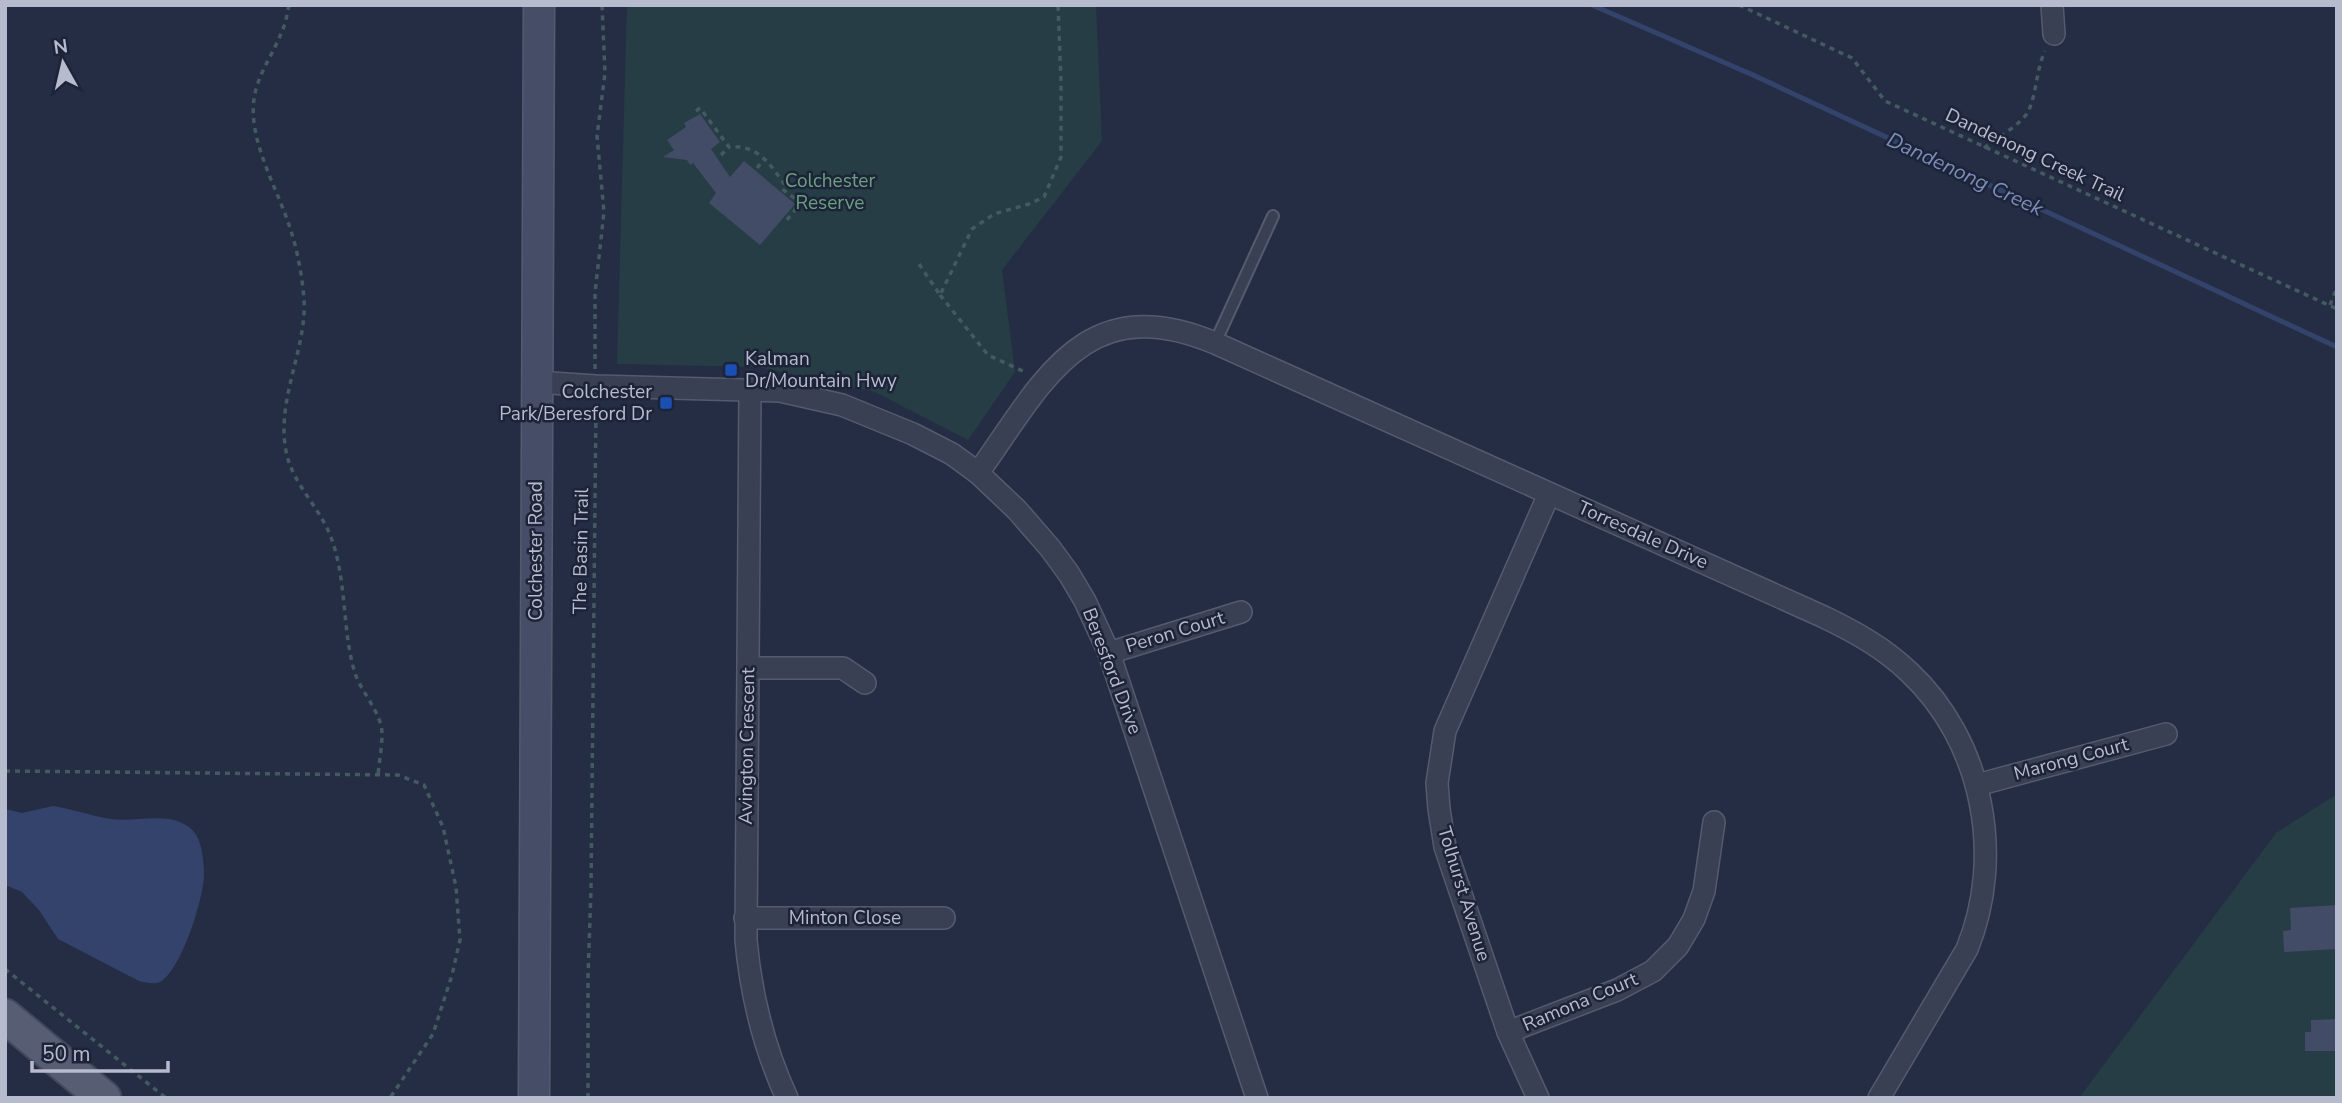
<svg xmlns="http://www.w3.org/2000/svg" width="2342" height="1103" viewBox="0 0 2342 1103" font-family="'Nunito Sans',sans-serif">
<style>
.green{fill:#263d45}
.water{fill:#34436b}
.lines{fill:none;stroke-linecap:round;stroke-linejoin:round}
.stream{stroke:#34436b;stroke-width:5}
.building{fill:#424c66}
.service-casing{stroke:#545b6e;stroke-width:14}
.minor-casing{stroke:#545b6e;stroke-width:24}
.secondary-casing{stroke:#545b6e;stroke-width:33}
.primary-casing{stroke:#42495d;stroke-width:37}
.path{stroke:#445a61;stroke-width:3.5;stroke-dasharray:5 5;stroke-linecap:butt}
.service{stroke:#394053;stroke-width:10}
.minor{stroke:#394053;stroke-width:21}
.secondary{stroke:#464e67;stroke-width:30}
.primary{stroke:#575e73;stroke-width:33}
.transit-dot{fill:#1a4fb4;stroke:#1d2439;stroke-width:2.5}
.labels{text-anchor:middle;dominant-baseline:central;stroke-width:5;stroke-linejoin:round;paint-order:stroke}
.street-label{font-size:19px;fill:#b6bbcd;stroke:#1d2439}
.park-label{font-size:19px;fill:#6ba07f;stroke:#1d2439}
.poi-label{font-size:19px;fill:#b6bbcd;stroke:#1d2439;text-anchor:start}
.water-label{font-size:21px;font-style:italic;fill:#7b8cb7;stroke:#1d2439}
</style>
<rect width="100%" height="100%" fill="#242d44"/>
<g class="green">
<path d="M627,5H1096L1102,141L1002,270L1015,372L968,440L875,392L757,367L617,364Z"/>
<path d="M2337,794V1098H2079L2276,833Z"/>
</g>
<path class="water" d="M53,806C73,809 91,816 111,819C136,823 174,809 194,832C202,841 204,863 204,874C204,898 181,971 160,982C154,985 145,982 139,981L58,939L39,910L22,892L5,885V809L22,813Z"/>
<g class="lines">
<path class="stream" d="M1592,5L1753,75L2337,347"/>
</g>
<g class="building">
<path d="M700,114L720,142L711,149L730,177L744,161L795,204L760,245L709,203L716,193L693,163L690,165L687,160L663,157L674,150L667,140L686,127L684,123Z"/>
<path d="M2337,905V949L2284,952L2283,931L2291,930L2290,908Z"/>
<path d="M2337,1019V1051H2305V1032H2311V1020Z"/>
</g>
<g class="lines">
<g class="service-casing">
<path id="service" d="M1215,343L1273,216"/>
</g>
<g class="minor-casing">
<g id="minor">
<path d="M2052,5L2054,34"/>
<path d="M536,382L596,386L780,391L842,405L913,434L952,454L978,473L1017,510L1050,548L1069,574L1085,601L1109,653L1257,1098"/>
<path d="M750,389L746,940C751,995 764,1048 787,1098"/>
<path d="M978,473C1043,382 1084,288 1215,343L1824,617C1855,632 1884,648 1909,672C1983,741 2005,856 1967,949L1879,1098"/>
<path d="M1109,653L1241,612"/>
<path d="M748,668H843L865,683"/>
<path d="M1977,785L2166,734"/>
<path d="M745,918H944"/>
<path d="M1508,1032L1617,990L1653,971L1678,946L1694,919L1704,891L1714,822"/>
<path d="M1538,1098L1508,1032L1445,847L1439,809L1437,783L1445,731L1549,494"/>
</g>
</g>
<g class="secondary-casing">
<path id="secondary" d="M534,1098L539,5"/>
</g>
<g class="primary-casing">
<path id="primary" d="M5,1016L104,1098"/>
</g>
<g class="path">
<path d="M289,5C287,14 286,23 282,31C274,53 257,75 254,99C248,142 279,191 291,231C298,253 302,276 304,299C307,349 276,399 286,451C292,484 321,508 332,540C347,584 342,627 354,670C359,688 374,704 380,722C385,733 379,761 378,775"/>
<path d="M1739,5L1852,58L1885,101L2337,309"/>
<path d="M696,111L700,108L729,147C756,144 770,163 784,184L782,189L801,203L786,221"/>
<path d="M1984,148C1996,139 2021,124 2028,112C2037,93 2036,70 2045,51"/>
<path d="M721,155L729,147"/>
<path d="M757,168L764,159"/>
<path d="M919,264L940,295L972,229L994,214L1029,204L1044,197L1061,157V82L1058,5"/>
<path d="M940,295L988,355L1027,373"/>
<path d="M2330,305L2337,288"/>
<path d="M595,369V293L604,212L597,136L605,73L602,5"/>
<path d="M5,771L398,775L424,785L443,827L456,887L460,940L452,975L433,1034L390,1098"/>
<path d="M5,969L166,1098"/>
<path d="M588,1098V977L591,889L596,405"/>
</g>
<use href="#service" class="service"/>
<use href="#minor" class="minor"/>
<use href="#secondary" class="secondary"/>
<use href="#primary" class="primary"/>
</g>
<g class="transit-dot">
<rect x="724" y="363" width="14" height="14" rx="3.5"/>
<rect x="659" y="396" width="14" height="14" rx="3.5"/>
</g>
<g class="labels">
<g class="street-label">
<text transform="translate(2035 155) rotate(25)">Dandenong Creek Trail</text>
<text transform="translate(1643 535) rotate(24)">Torresdale Drive</text>
<text transform="translate(536 551) rotate(-90)">Colchester Road</text>
<text transform="translate(581 551) rotate(-89)">The Basin Trail</text>
<text transform="translate(1175 632) rotate(-17)">Peron Court</text>
<text transform="translate(1112 671) rotate(69)">Beresford Drive</text>
<text transform="translate(747 746) rotate(-89)">Avington Crescent</text>
<text transform="translate(2071 759) rotate(-15)">Marong Court</text>
<text transform="translate(1464 894) rotate(73)">Tolhurst Avenue</text>
<text x="845" y="918">Minton Close</text>
<text transform="translate(1580 1002) rotate(-23)">Ramona Court</text>
</g>
<g class="park-label">
<text x="830" y="181">Colchester<tspan x="830" dy="22">Reserve</tspan></text>
</g>
<g class="poi-label">
<text x="745" y="359">Kalman<tspan x="745" dy="22">Dr/Mountain Hwy</tspan></text>
<text x="652" y="392" text-anchor="end">Colchester<tspan x="652" dy="22">Park/Beresford Dr</tspan></text>
</g>
<g class="water-label">
<text transform="translate(1965 174) rotate(25)">Dandenong Creek</text>
</g>
</g>
<rect width="2342" height="1103" fill="none" stroke="#b6bbcd" stroke-width="14"/>
<g transform="translate(63 63) rotate(352)" stroke="#1d2439" stroke-width="5" paint-order="stroke">
<path d="M0-5L12 26L0 18L-12 26Z" fill="#b6bbcd"/>
<text y="-10" font-size="19" font-weight="bold" text-anchor="middle" fill="#b6bbcd">N</text>
</g>
<path d="M32 1061v10h136v-10" fill="none" stroke="#b6bbcd" stroke-width="3.5"/>
<text x="42" y="1061" font-size="21" fill="#b6bbcd" stroke="#1d2439" stroke-width="5" paint-order="stroke">50 m</text>
</svg>
